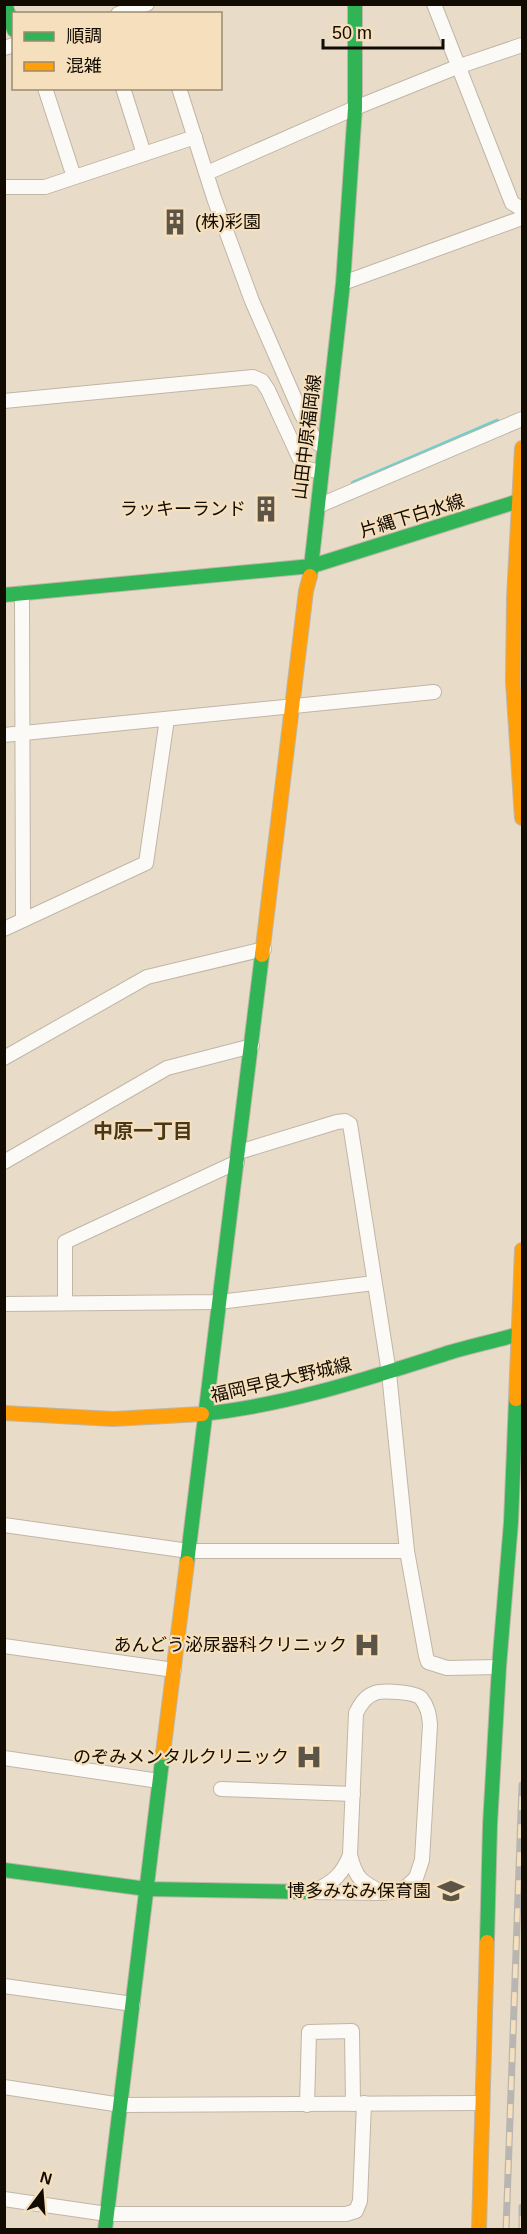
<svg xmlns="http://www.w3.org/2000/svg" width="527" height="2234" viewBox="0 0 527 2234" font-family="Arial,'Noto Sans JP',sans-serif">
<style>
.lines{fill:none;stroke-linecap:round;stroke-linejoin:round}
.stream{stroke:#6ecfcf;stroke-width:4.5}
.street-casing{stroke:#bfb6a7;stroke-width:16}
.fast-casing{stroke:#bfb6a7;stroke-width:16}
.slow-casing{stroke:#bfb6a7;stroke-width:16}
.street{stroke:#fcfaf7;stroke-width:14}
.fast{stroke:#30b455;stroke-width:14}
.slow{stroke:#ff9f0a;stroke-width:14}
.rail-casing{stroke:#b9b6b1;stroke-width:7}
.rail{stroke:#f5dfbc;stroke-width:4.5;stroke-dasharray:14;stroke-linecap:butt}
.labels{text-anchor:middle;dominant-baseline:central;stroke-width:4.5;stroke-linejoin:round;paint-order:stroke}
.poi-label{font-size:18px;fill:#120b02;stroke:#f5dfbc;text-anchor:end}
.street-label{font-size:18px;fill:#120b02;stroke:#f5dfbc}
.neighbourhood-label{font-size:20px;font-weight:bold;fill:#483718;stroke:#f5dfbc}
</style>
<rect width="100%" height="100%" fill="#e8dcc9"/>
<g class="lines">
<path class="stream" d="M353,483L497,421"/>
<g class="street-casing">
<g id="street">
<path d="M434,4L512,203L522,209"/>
<path d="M118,14L147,4"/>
<path d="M4,48L14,45"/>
<path d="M45,88L74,177"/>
<path d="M123,88L144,154"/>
<path d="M179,88L214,198L252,301L301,413L316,442L324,447"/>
<path d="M207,173L355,108L457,67L522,45"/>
<path d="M4,187H45L195,137"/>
<path d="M343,283L522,218"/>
<path d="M4,401L253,377L262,381L268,390L304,468L321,472"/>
<path d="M318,506L522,419"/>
<path d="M22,593L23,920"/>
<path d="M4,735L434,692"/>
<path d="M4,929L146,863L167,719"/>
<path d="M4,1058L147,977L264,949"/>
<path d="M239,1152L337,1122L345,1121L350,1124L389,1373L407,1551L426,1656L428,1662L447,1668L499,1667"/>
<path d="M4,1162L167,1068L252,1046"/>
<path d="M65,1303V1242L237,1162"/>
<path d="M4,1304L219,1302L374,1283"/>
<path d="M4,1525L189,1551H407"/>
<path d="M4,1646L174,1670"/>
<path d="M4,1758L159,1781"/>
<path d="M221,1789L353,1794"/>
<path d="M316,1890C334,1882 343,1873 350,1855"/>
<path d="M312,1892L383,1893L403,1890L416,1878L422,1860L430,1725C429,1714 428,1707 421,1698C415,1692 383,1690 375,1693C365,1696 360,1705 356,1713L350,1855C356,1879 361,1882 383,1893"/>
<path d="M4,1986L133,2004"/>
<path d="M4,2087L121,2105L481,2103"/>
<path d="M307,2105L309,2032L352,2031L353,2104"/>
<path d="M4,2199L107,2214H346L356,2211L360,2201L364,2103"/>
</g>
</g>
<g class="fast-casing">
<g id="fast">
<path d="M5,4L14,30"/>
<path d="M310,576L343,283L355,108V4"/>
<path d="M4,595L312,566L522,500"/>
<path d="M202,1414C289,1405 369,1378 451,1352C475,1345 499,1340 522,1333"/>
<path d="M187,1563L262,955"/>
<path d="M4,1870L147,1889L312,1892"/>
<path d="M487,1942L490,1825L499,1667L511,1522L516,1399"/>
<path d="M105,2230L163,1753"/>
</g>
</g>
<g class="slow-casing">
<g id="slow">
<path d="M522,448L514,598L513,682L522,818"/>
<path d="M262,955L306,591L310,576"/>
<path d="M516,1399L522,1250"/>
<path d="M4,1413L113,1419L202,1414"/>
<path d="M163,1753L187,1563"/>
<path d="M479,2230L487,1942"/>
</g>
</g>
<use href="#street" class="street"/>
<use href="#fast" class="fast"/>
<use href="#slow" class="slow"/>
<g class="rail-casing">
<g id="rail">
<path d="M506,2230L522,1785"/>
<path d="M522,2230V2207"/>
</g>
</g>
<use href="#rail" class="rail"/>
</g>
<defs>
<g id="building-bare" transform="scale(2.07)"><path d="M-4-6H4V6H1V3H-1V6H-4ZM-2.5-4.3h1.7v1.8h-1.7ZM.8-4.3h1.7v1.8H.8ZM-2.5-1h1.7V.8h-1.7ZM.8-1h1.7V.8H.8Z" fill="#5d5448" stroke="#f5dfbc" stroke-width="2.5" paint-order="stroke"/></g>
<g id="hospital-bare" transform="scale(2.07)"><path d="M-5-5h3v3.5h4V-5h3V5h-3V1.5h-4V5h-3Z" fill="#5d5448" stroke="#f5dfbc" stroke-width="2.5" paint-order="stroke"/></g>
<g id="school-bare" transform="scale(2.07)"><path d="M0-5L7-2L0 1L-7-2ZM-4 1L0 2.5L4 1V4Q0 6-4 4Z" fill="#5d5448" stroke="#f5dfbc" stroke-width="2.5" paint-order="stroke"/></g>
</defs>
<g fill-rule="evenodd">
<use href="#building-bare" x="175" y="222"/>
<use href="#building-bare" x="266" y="509"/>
<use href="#hospital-bare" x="367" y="1645"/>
<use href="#hospital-bare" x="309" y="1757"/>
<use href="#school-bare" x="451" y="1891"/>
</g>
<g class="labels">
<g class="poi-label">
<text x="195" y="222" text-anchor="start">(株)彩園</text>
<text x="246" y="509">ラッキーランド</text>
<text x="347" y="1645">あんどう泌尿器科クリニック</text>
<text x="289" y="1757">のぞみメンタルクリニック</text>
<text x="431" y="1891">博多みなみ保育園</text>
</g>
<g class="street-label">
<text transform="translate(307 437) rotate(-83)">山田中原福岡線</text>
<text transform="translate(412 516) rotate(-17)">片縄下白水線</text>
<text transform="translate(281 1380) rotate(-13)">福岡早良大野城線</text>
</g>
<g class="neighbourhood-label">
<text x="143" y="1131">中原一丁目</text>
</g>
</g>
<rect width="527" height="2234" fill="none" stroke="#120b02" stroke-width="12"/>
<rect x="12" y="12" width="210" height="78" fill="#f5dfbc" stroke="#9a8a72" stroke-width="1.5"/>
<rect x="24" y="32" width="30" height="9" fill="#30b455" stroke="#9a8a72" stroke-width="1.5"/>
<text x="66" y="42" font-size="18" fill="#120b02">順調</text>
<rect x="24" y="62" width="30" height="9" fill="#ff9f0a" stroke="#9a8a72" stroke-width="1.5"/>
<text x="66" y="72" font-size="18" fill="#120b02">混雑</text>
<g transform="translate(42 2192) rotate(16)" stroke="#f5dfbc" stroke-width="4.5" paint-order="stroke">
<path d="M0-4.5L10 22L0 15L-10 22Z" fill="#120b02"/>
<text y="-9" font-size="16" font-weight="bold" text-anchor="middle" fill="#120b02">N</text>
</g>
<path d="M323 39v9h120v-9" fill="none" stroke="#120b02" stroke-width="3"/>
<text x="332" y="39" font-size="18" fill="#120b02" stroke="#f5dfbc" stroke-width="4.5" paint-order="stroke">50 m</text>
</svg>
